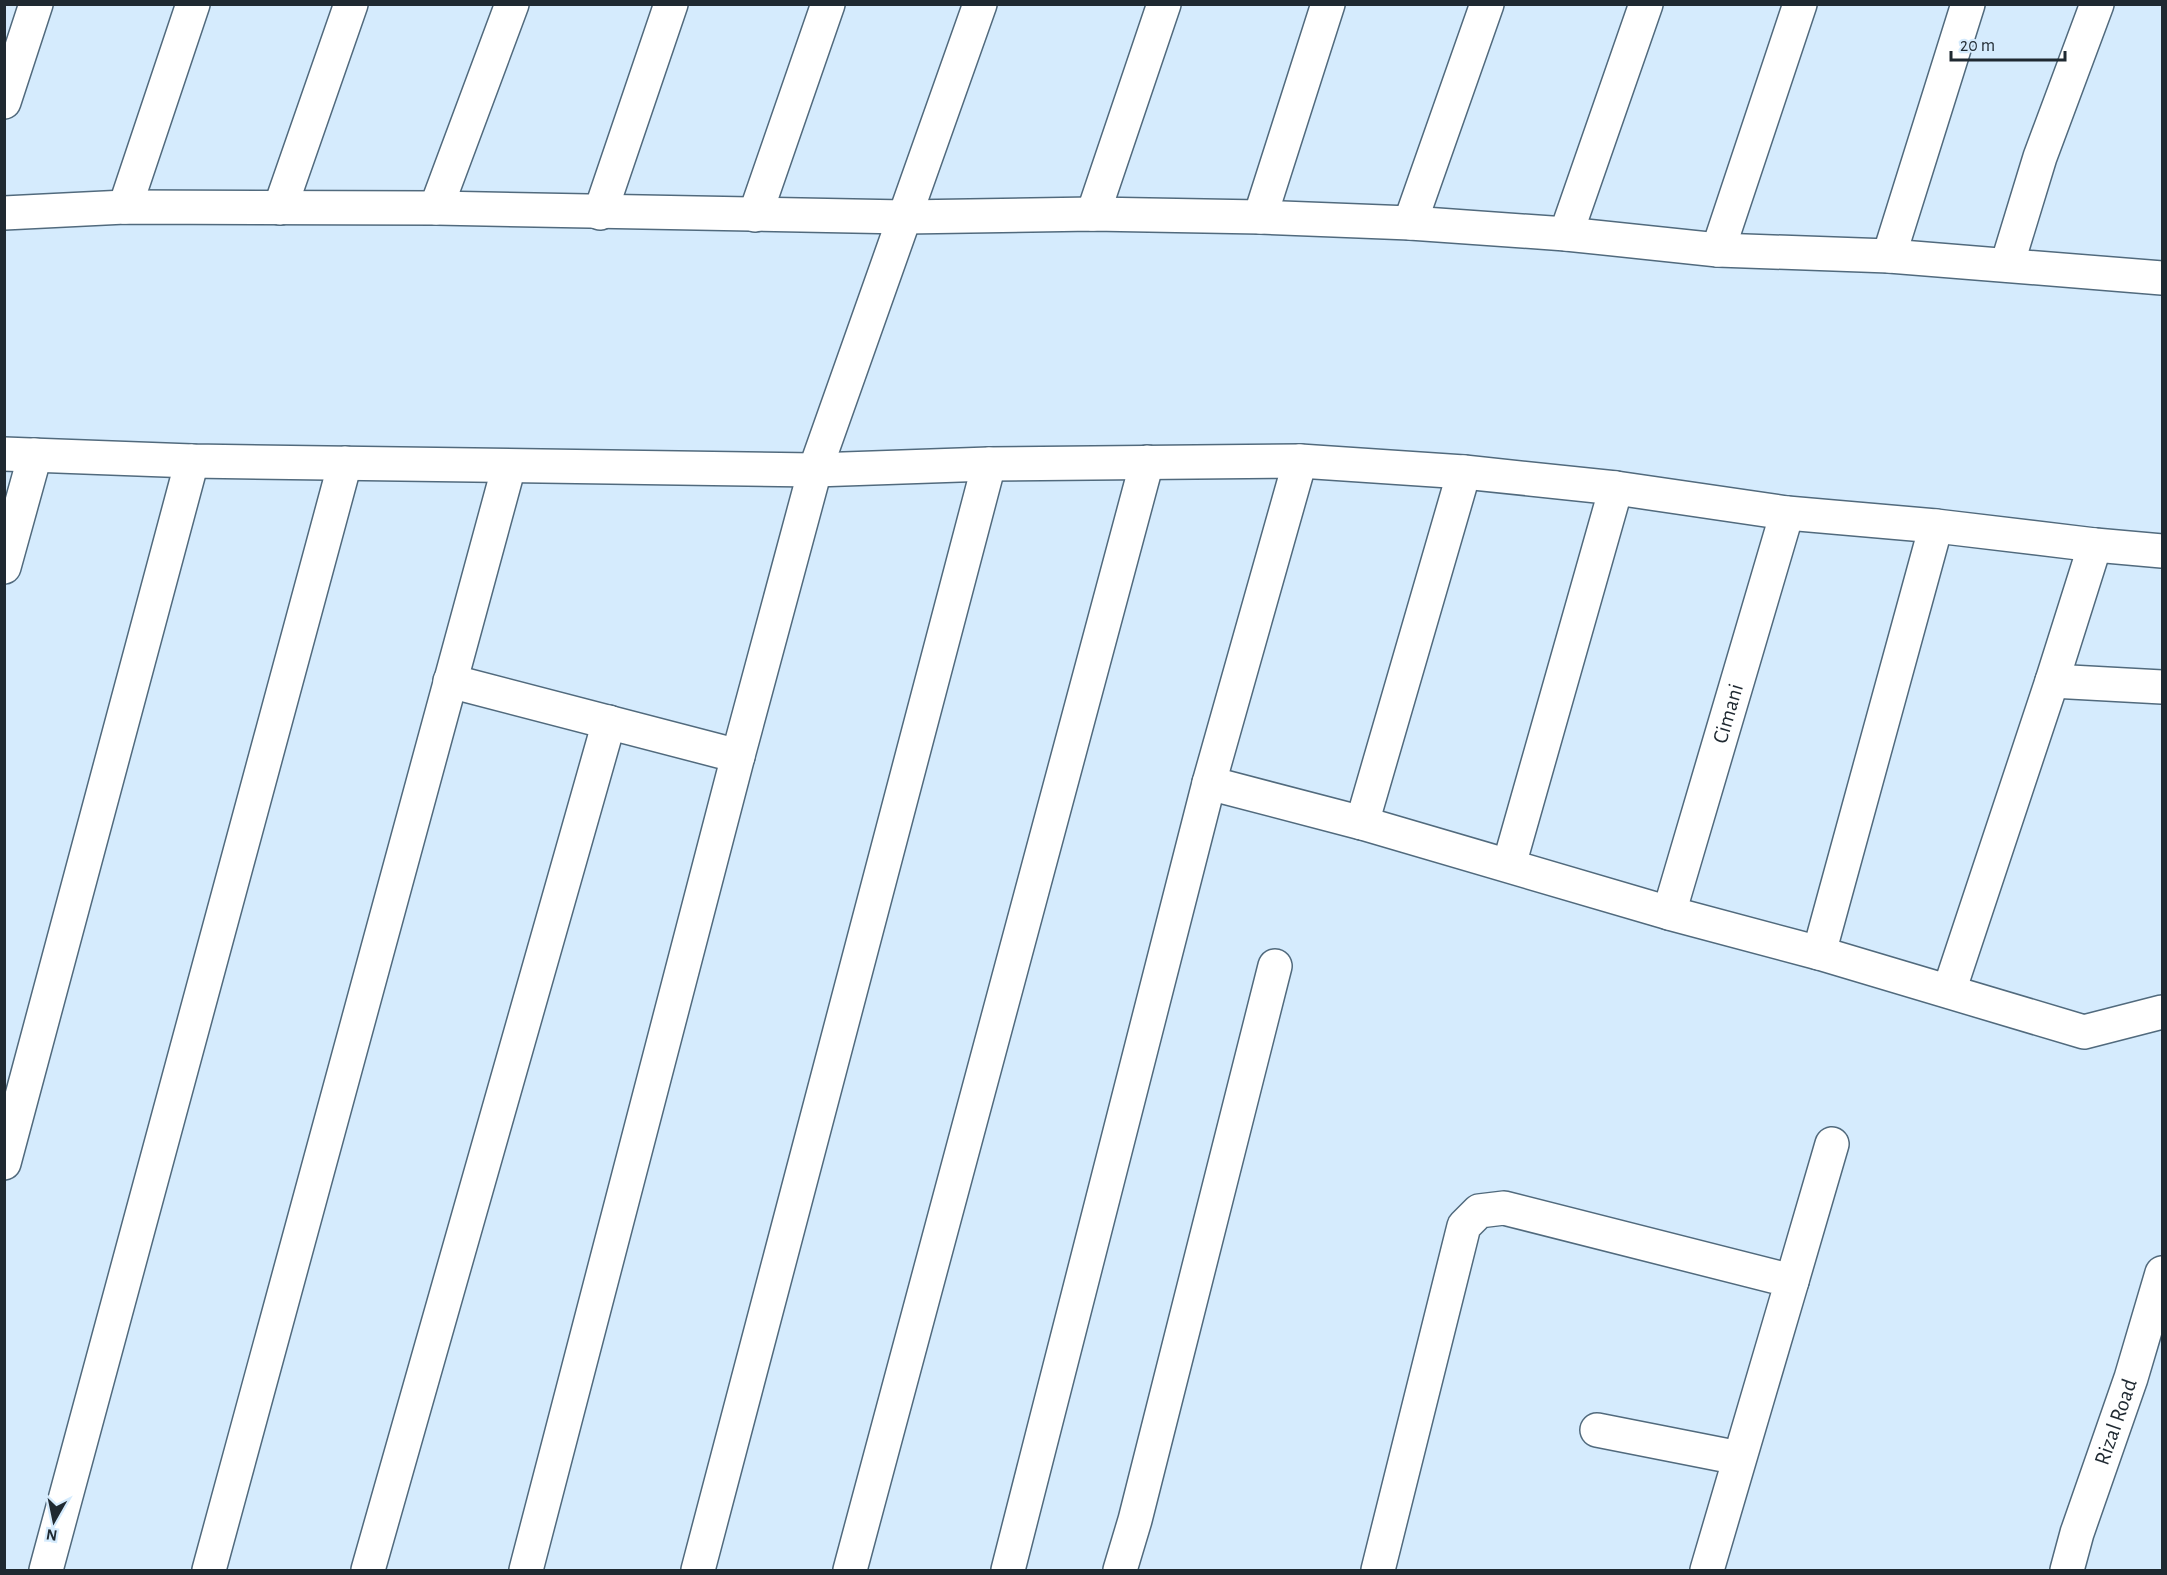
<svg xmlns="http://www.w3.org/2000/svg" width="2167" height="1575" viewBox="0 0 2167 1575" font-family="'Alegreya Sans',sans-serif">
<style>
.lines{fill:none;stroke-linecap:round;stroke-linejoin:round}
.minor-casing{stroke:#516a7d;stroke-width:36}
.minor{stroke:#fff;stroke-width:33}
.labels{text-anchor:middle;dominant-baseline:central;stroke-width:6;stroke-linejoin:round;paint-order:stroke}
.street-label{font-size:22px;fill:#1f2931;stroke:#d5ebfd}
</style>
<rect width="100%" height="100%" fill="#d5ebfd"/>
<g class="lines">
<g class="minor-casing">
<g id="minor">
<path d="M4,102L36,4"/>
<path d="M125,207L193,4"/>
<path d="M280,208L351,4"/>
<path d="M436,208L512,4"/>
<path d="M4,213L125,207L436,208L905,217L1093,214L1260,217L1410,223L1566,234L1718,250L1889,256L2162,278"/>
<path d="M600,213L671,4"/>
<path d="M1093,214L1164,4"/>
<path d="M755,215L828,4"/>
<path d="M1260,217L1328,4"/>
<path d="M1410,223L1487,4"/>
<path d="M1566,234L1646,4"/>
<path d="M1718,250L1800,4"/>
<path d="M1889,256L1968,4"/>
<path d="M2007,265L2040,157L2097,4"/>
<path d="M4,454L192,461L815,470L989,464L1300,461L1464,472L1616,488L1787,513L1936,526L2095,545L2162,551"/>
<path d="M4,567L35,455"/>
<path d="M450,681L738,756"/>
<path d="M2052,681L2162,687"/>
<path d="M1209,783L1362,823L1669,913L1819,953L2084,1032L2162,1012"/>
<path d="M1362,823L1464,472"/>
<path d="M1509,865L1616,488"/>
<path id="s1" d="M1669,913L1787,513"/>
<path d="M1819,953L1936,526"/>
<path d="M1949,991L2052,681L2095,545"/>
<path d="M4,1163L192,461"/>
<path d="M1792,1281L1832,1144"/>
<path d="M1597,1430L1739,1458"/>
<path d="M46,1570L345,463"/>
<path d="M209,1570L509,466"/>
<path d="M368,1570L609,722"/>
<path d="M526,1570L738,756L815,470L980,4"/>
<path d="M698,1570L989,464"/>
<path d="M850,1570L1147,462"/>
<path d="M1008,1570L1209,783L1300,461"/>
<path d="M1120,1570L1135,1520L1275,966"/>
<path d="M1378,1570L1464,1226L1479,1211L1504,1208L1792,1281L1707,1570"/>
<path id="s2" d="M2067,1570L2077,1533L2131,1378L2162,1273"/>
</g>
</g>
<use href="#minor" class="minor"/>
</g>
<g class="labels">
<g class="street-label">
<text stroke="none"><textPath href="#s1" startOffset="208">Cimani</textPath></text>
<text stroke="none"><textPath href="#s2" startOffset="156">Rizal Road</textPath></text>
</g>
</g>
<rect width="2167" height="1575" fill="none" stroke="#1f2931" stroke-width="12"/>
<g transform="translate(54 1521) rotate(189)" stroke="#d5ebfd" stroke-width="4.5" paint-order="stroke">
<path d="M0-4.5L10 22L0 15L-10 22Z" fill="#1f2931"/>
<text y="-9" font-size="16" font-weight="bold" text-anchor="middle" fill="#1f2931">N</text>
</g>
<path d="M1951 51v9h114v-9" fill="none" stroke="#1f2931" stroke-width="3"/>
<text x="1960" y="51" font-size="18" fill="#1f2931" stroke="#d5ebfd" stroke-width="4.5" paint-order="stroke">20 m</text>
</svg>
